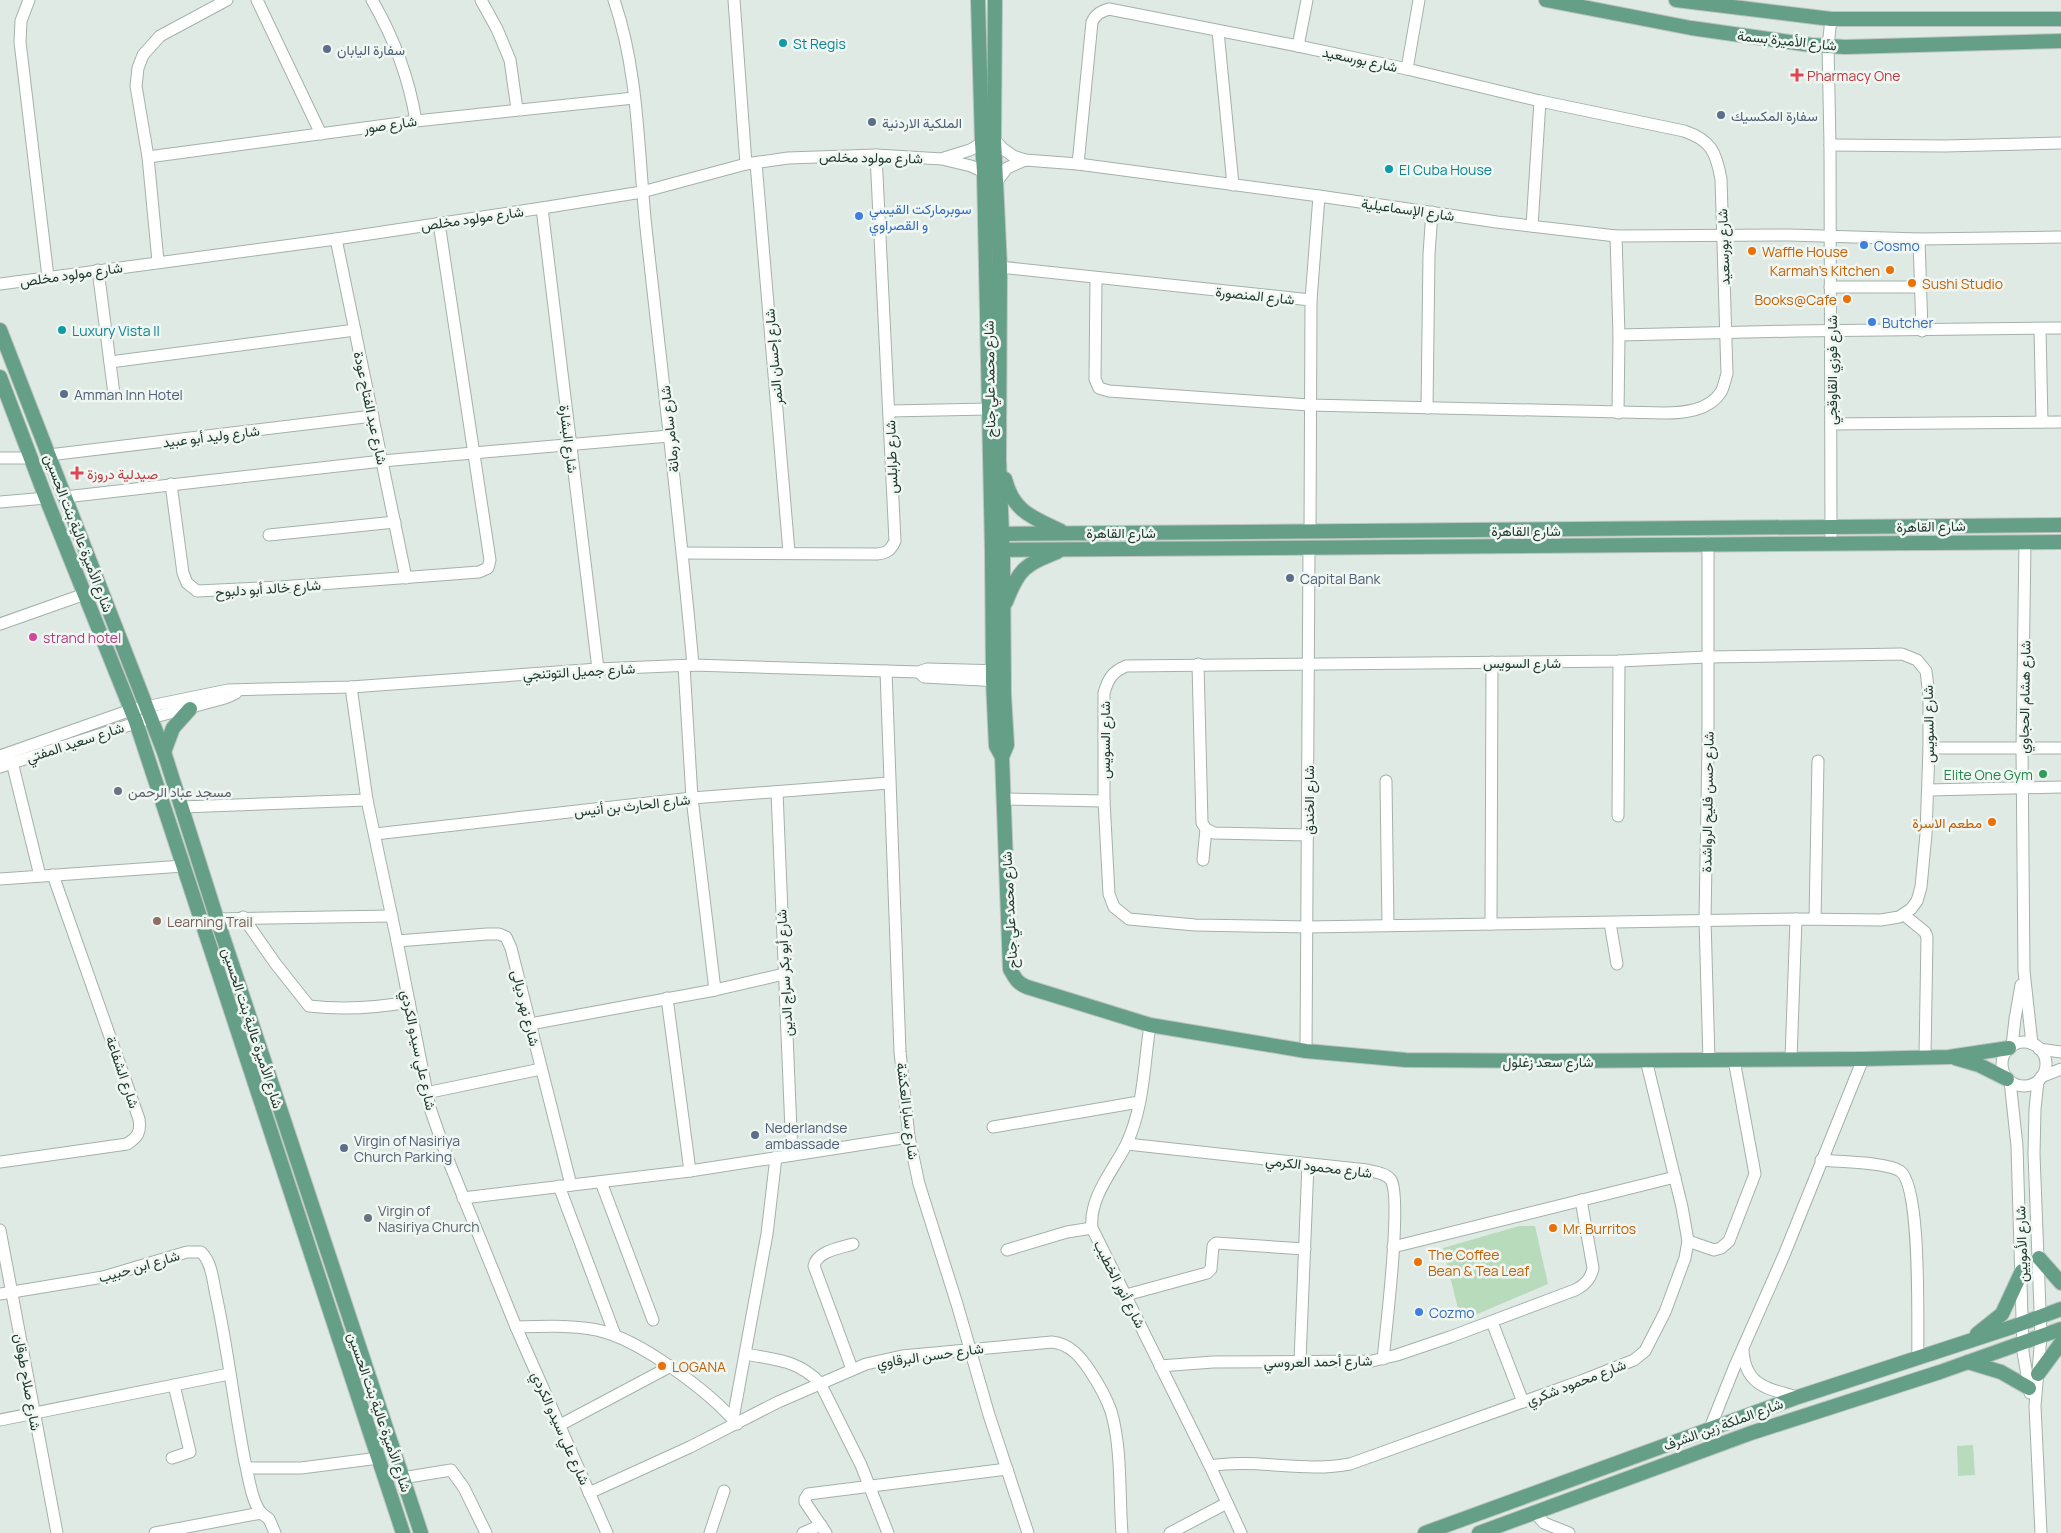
<svg xmlns="http://www.w3.org/2000/svg" width="2061" height="1533" viewBox="0 0 2061 1533" font-family="Manrope,Vazirmatn,sans-serif">
<style>
.green{fill:#b8dbbc}
.lines{fill:none;stroke-linecap:round;stroke-linejoin:round}
.minor-casing{stroke:#a2b2aa;stroke-width:13}
.major-casing{stroke:#bcc4c1;stroke-width:16}
.minor{stroke:#fff;stroke-width:11}
.major{stroke:#659f87;stroke-width:14}
.culture-dot{fill:#0f9aa8;stroke:#f0f7f2;stroke-width:2}
.service-dot{fill:#5c6f8a;stroke:#f0f7f2;stroke-width:2}
.health-dot{fill:#e0444e;stroke:#f0f7f2;stroke-width:2}
.shop-dot{fill:#3f7fe0;stroke:#f0f7f2;stroke-width:2}
.food-dot{fill:#e8710a;stroke:#f0f7f2;stroke-width:2}
.hotel-dot{fill:#d1479c;stroke:#f0f7f2;stroke-width:2}
.leisure-dot{fill:#2e9e5b;stroke:#f0f7f2;stroke-width:2}
.worship-dot{fill:#6b7280;stroke:#f0f7f2;stroke-width:2}
.education-dot{fill:#8d6e63;stroke:#f0f7f2;stroke-width:2}
.labels{text-anchor:middle;dominant-baseline:central;stroke-width:5;stroke-linejoin:round;paint-order:stroke}
.street-label{font-size:14px;fill:#213a2f;stroke:#f0f7f2}
.culture-label{font-size:14px;fill:#0d838f;stroke:#f0f7f2;text-anchor:start}
.service-label{font-size:14px;fill:#4e5e75;stroke:#f0f7f2;text-anchor:start}
.health-label{font-size:14px;fill:#be3a42;stroke:#f0f7f2;text-anchor:start}
.shop-label{font-size:14px;fill:#366cbe;stroke:#f0f7f2;text-anchor:start}
.food-label{font-size:14px;fill:#c56008;stroke:#f0f7f2;text-anchor:start}
.hotel-label{font-size:14px;fill:#b23c85;stroke:#f0f7f2;text-anchor:start}
.leisure-label{font-size:14px;fill:#27864d;stroke:#f0f7f2;text-anchor:end}
.worship-label{font-size:14px;fill:#5b616d;stroke:#f0f7f2;text-anchor:start}
.education-label{font-size:14px;fill:#785e54;stroke:#f0f7f2;text-anchor:start}
</style>
<rect width="100%" height="100%" fill="#dfeae4"/>
<g class="green">
<path d="M1519,1226H1535L1548,1284L1461,1321L1443,1248Z"/>
<path d="M1973,1445L1975,1475L1958,1476L1957,1446Z"/>
</g>
<g class="lines">
<g class="minor-casing">
<g id="minor">
<path d="M29,0L21,21L20,42L48,277"/>
<path d="M257,0L321,134"/>
<path d="M372,0C394,38 409,78 416,121"/>
<path d="M481,0L497,29L510,60L517,109"/>
<path d="M614,0C639,73 638,152 646,228C662,374 680,519 693,665"/>
<path d="M734,0L746,164"/>
<path d="M1218,31L1233,185"/>
<path d="M1298,46L1307,0"/>
<path d="M1407,69L1419,0"/>
<path d="M994,139L1002,148L1013,156L1025,160L1078,164L1319,196L1497,222L1616,236L1619,335L1618,413"/>
<path d="M1830,145L1945,146L2061,143"/>
<path d="M148,157L416,121L634,98"/>
<path d="M944,158L970,150L982,143"/>
<path d="M756,163L789,552"/>
<path d="M1078,164L1092,22C1096,14 1100,12 1109,9L1298,46L1407,69L1540,101L1684,131C1711,140 1716,152 1721,179L1727,374C1725,379 1724,387 1721,392C1709,411 1683,413 1664,413L1309,405L1109,391L1099,388L1095,379L1096,278"/>
<path d="M996,183L1007,168L1025,160"/>
<path d="M542,208L598,669"/>
<path d="M1532,226L1540,101"/>
<path d="M1616,236L1789,235L1919,239L2061,237"/>
<path d="M336,239L406,578"/>
<path d="M1919,239L1922,331"/>
<path d="M158,261L148,157L136,86L138,68L143,55L160,36L227,0"/>
<path d="M1000,267L1311,300L1310,532"/>
<path d="M98,270L114,394"/>
<path d="M0,284L336,239L542,208L642,192L746,164L788,158L876,155L942,159L971,166L984,172"/>
<path d="M1830,287H1921"/>
<path d="M1311,300L1319,196"/>
<path d="M2040,329L2042,422"/>
<path d="M1619,335L1796,331L2061,328"/>
<path d="M110,362L355,330"/>
<path d="M1427,408L1429,254L1432,212"/>
<path d="M889,411L989,409"/>
<path d="M1831,424L2061,422"/>
<path d="M49,455L373,416"/>
<path d="M0,458H30"/>
<path d="M171,484L183,573L187,583L197,591L280,587L479,572L488,568L490,560L439,223"/>
<path d="M65,497L382,461L669,436"/>
<path d="M0,502L46,498"/>
<path d="M269,535L395,522"/>
<path d="M1831,542L1830,145L1828,46L1831,19"/>
<path d="M2025,542L2022,748L2024,971L2032,1044"/>
<path d="M1708,543V745L1705,920L1709,1060"/>
<path d="M683,553L877,554C887,553 891,550 895,541L876,155"/>
<path d="M0,624L85,594"/>
<path d="M1902,654L1917,660L1926,671L1929,696V748L1926,834L1921,887L1917,901L1911,909L1899,917L1881,920L1796,919L1307,927L1195,925L1129,919L1114,907L1109,894L1104,801V693C1108,679 1112,672 1126,666L1619,661L1707,657Z"/>
<path d="M1198,664L1202,823L1206,829L1214,833L1308,835"/>
<path d="M684,666L692,798L715,990"/>
<path d="M886,671L900,1052L909,1137L919,1184L957,1304L989,1415L1028,1533"/>
<path d="M919,672L924,677L1000,681"/>
<path d="M351,687L367,800L397,941L430,1108L447,1157L516,1327L607,1533"/>
<path d="M1929,748H2061"/>
<path d="M0,756L131,710L228,690L351,687L598,669L693,665L919,672L927,669L1002,671"/>
<path d="M12,762L40,876"/>
<path d="M0,767L151,718L225,698L236,693"/>
<path d="M1386,781L1388,925"/>
<path d="M1928,790L2061,787"/>
<path d="M777,792L792,1155"/>
<path d="M1005,799L1104,801"/>
<path d="M182,807L367,800"/>
<path d="M1618,816L1619,661"/>
<path d="M375,834L692,798L889,783"/>
<path d="M1203,860L1206,829"/>
<path d="M0,879L183,866"/>
<path d="M1904,915L1925,932L1927,937L1925,1057"/>
<path d="M243,917L275,963L309,1006C343,1010 375,1008 409,1002"/>
<path d="M217,919L392,916"/>
<path d="M1815,919L1818,761"/>
<path d="M1610,923L1617,964"/>
<path d="M1491,924L1492,662"/>
<path d="M397,941L487,934H499L506,937L511,948L571,1185"/>
<path d="M667,998L690,1171"/>
<path d="M530,1024L715,990L784,974"/>
<path d="M1150,1025C1144,1064 1144,1108 1126,1145C1113,1171 1089,1197 1092,1228L1210,1466L1241,1533"/>
<circle cx="2024" cy="1064" r="22"/>
<path d="M2012,1046L2015,1019L2021,985"/>
<path d="M2039,1049L2061,1052"/>
<path d="M1306,1051L1309,548"/>
<path d="M1791,1059L1796,919"/>
<path d="M2041,1077L2061,1069"/>
<path d="M2010,1081L2017,1146L2023,1352L2030,1393"/>
<path d="M2038,1081L2035,1109L2034,1154L2041,1336L2035,1406L2041,1533"/>
<path d="M426,1093L541,1069"/>
<path d="M993,1127L1139,1102"/>
<path d="M1127,1144L1367,1170C1375,1172 1386,1173 1391,1180C1402,1198 1386,1331 1383,1359"/>
<path d="M1821,1160C1839,1162 1887,1162 1900,1171C1922,1186 1917,1328 1918,1358"/>
<path d="M0,1162L127,1144C138,1137 141,1132 139,1119L53,875"/>
<path d="M601,1182L653,1320"/>
<path d="M559,1186L615,1335"/>
<path d="M463,1198L690,1171L909,1137"/>
<path d="M0,1230L57,1533"/>
<path d="M1688,1241L1714,1250L1721,1248L1729,1241L1755,1174L1734,1060"/>
<path d="M1393,1247L1675,1177"/>
<path d="M1007,1250L1067,1232L1092,1228"/>
<path d="M0,1294L103,1277L187,1252H201C212,1262 213,1282 216,1295C228,1350 234,1406 245,1462C249,1478 251,1499 261,1513"/>
<path d="M1126,1295L1207,1273L1211,1269L1213,1246L1216,1243L1305,1249"/>
<path d="M1492,1322L1523,1402"/>
<path d="M516,1327C543,1326 571,1325 597,1330C639,1339 709,1391 737,1424"/>
<path d="M1743,1350C1745,1386 1768,1389 1798,1397"/>
<path d="M746,1354C776,1360 798,1360 820,1383L861,1465L888,1533"/>
<path d="M1300,1361L1308,1164"/>
<path d="M1160,1366L1213,1362L1372,1361L1397,1355L1450,1337L1575,1290C1585,1285 1591,1279 1593,1268L1581,1200"/>
<path d="M852,1369L814,1266C817,1251 840,1248 853,1244"/>
<path d="M733,1419L767,1234L776,1157"/>
<path d="M0,1420L229,1374"/>
<path d="M560,1425L671,1366"/>
<path d="M1710,1428L1734,1368L1784,1255L1863,1059"/>
<path d="M172,1458L190,1452L174,1385"/>
<path d="M1210,1466C1257,1458 1303,1473 1350,1464L1581,1381L1634,1360L1645,1351L1665,1312L1685,1258L1688,1241L1682,1207L1646,1060"/>
<path d="M247,1468H301L379,1458"/>
<path d="M402,1478L451,1470L464,1488L486,1533"/>
<path d="M589,1493L690,1447L778,1402L866,1364L902,1356L1052,1342C1070,1344 1080,1356 1090,1371C1098,1383 1106,1397 1111,1411C1122,1448 1119,1495 1122,1533"/>
<path d="M1535,1513L1544,1523L1569,1533"/>
<path d="M155,1533L261,1513L269,1519L275,1533"/>
<path d="M710,1533L724,1491"/>
<path d="M803,1533L821,1525"/>
<path d="M826,1533L805,1502V1499L808,1494L1007,1469"/>
<path d="M1170,1533L1227,1503"/>
</g>
</g>
<g class="major-casing">
<g id="major">
<path d="M978,0L982,143L984,172L992,550L993,681L996,746L1002,757L1010,969C1015,978 1017,983 1027,987L1150,1025L1306,1051L1406,1060L1545,1061L1863,1059L1949,1057L2009,1048"/>
<path d="M995,0L994,139L1000,267L999,459L1003,560L1004,695L1007,745L1002,757"/>
<path d="M1546,0L1691,28L1811,45L1845,47L2061,41"/>
<path d="M1676,0L1831,19H2061"/>
<path d="M0,330L164,752L217,919L421,1533"/>
<path d="M0,377L46,498L136,722L403,1533"/>
<path d="M1005,479C1013,512 1034,518 1061,531"/>
<path d="M992,534L2061,525"/>
<path d="M992,550L2061,542"/>
<path d="M1006,602C1019,568 1025,565 1057,552"/>
<path d="M164,752L173,728L190,709"/>
<path d="M1955,1058L1979,1065L2007,1079"/>
<path d="M2039,1258L2061,1283"/>
<path d="M1977,1334L2002,1314L2022,1271"/>
<path d="M1968,1362L2001,1372L2029,1388"/>
<path d="M2038,1374L2061,1343"/>
<path d="M1425,1533L1798,1397L2012,1327L2061,1309"/>
<path d="M1479,1533L1751,1433L1940,1372L2061,1329"/>
</g>
</g>
<use href="#minor" class="minor"/>
<use href="#major" class="major"/>
</g>
<g class="culture-dot">
<circle cx="783" cy="43" r="5"/>
<circle cx="1389" cy="169" r="5"/>
<circle cx="62" cy="330" r="5"/>
</g>
<g class="service-dot">
<circle cx="327" cy="49" r="5"/>
<circle cx="1721" cy="115" r="5"/>
<circle cx="872" cy="122" r="5"/>
<circle cx="64" cy="394" r="5"/>
<circle cx="1290" cy="578" r="5"/>
<circle cx="755" cy="1135" r="5"/>
<circle cx="344" cy="1148" r="5"/>
</g>
<g class="health-dot">
<path d="M1794.5 67.5h5v5h5v5h-5v5h-5v-5h-5v-5h5z"/>
<path d="M74.5 465.5h5v5h5v5h-5v5h-5v-5h-5v-5h5z"/>
</g>
<g class="shop-dot">
<circle cx="859" cy="216" r="5"/>
<circle cx="1864" cy="245" r="5"/>
<circle cx="1872" cy="322" r="5"/>
<circle cx="1419" cy="1312" r="5"/>
</g>
<g class="food-dot">
<circle cx="1752" cy="251" r="5"/>
<circle cx="1890" cy="270" r="5"/>
<circle cx="1912" cy="283" r="5"/>
<circle cx="1847" cy="299" r="5"/>
<circle cx="1992" cy="822" r="5"/>
<circle cx="1553" cy="1228" r="5"/>
<circle cx="1418" cy="1262" r="5"/>
<circle cx="662" cy="1366" r="5"/>
</g>
<circle class="hotel-dot" cx="33" cy="637" r="5"/>
<circle class="leisure-dot" cx="2043" cy="774" r="5"/>
<g class="worship-dot">
<circle cx="118" cy="791" r="5"/>
<circle cx="368" cy="1218" r="5"/>
</g>
<circle class="education-dot" cx="157" cy="921" r="5"/>
<g class="labels">
<g class="street-label">
<text transform="translate(1787 40) rotate(6)">شارع الأميرة بسمة</text>
<text transform="translate(1360 59) rotate(12)">شارع بورسعيد</text>
<text transform="translate(390 124) rotate(-8)">شارع صور</text>
<text transform="translate(871 157) rotate(1)">شارع مولود مخلص</text>
<text transform="translate(1408 209) rotate(8)">شارع الإسماعيلية</text>
<text transform="translate(472 218) rotate(-8)">شارع مولود مخلص</text>
<text transform="translate(1723 247) rotate(-92)">شارع بورسعيد</text>
<text transform="translate(71 274) rotate(-8)">شارع مولود مخلص</text>
<text transform="translate(1255 295) rotate(6)">شارع المنصورة</text>
<text transform="translate(773 357) rotate(-95)">شارع إحسان النمر</text>
<text transform="translate(1831 370) rotate(-90)">شارع فوزي القاوقجي</text>
<text transform="translate(989 379) rotate(-91)">شارع محمد علي جناح</text>
<text transform="translate(371 408) rotate(78)">شارع عبد الفتاح عودة</text>
<text transform="translate(669 429) rotate(-96)">شارع سامر رمانة</text>
<text transform="translate(211 436) rotate(-7)">شارع وليد أبو عبيد</text>
<text transform="translate(569 439) rotate(83)">شارع البشارة</text>
<text transform="translate(891 457) rotate(-92)">شارع طرابلس</text>
<text transform="translate(1931 526) rotate(-1)">شارع القاهرة</text>
<text x="1526" y="530">شارع القاهرة</text>
<text x="1121" y="532">شارع القاهرة</text>
<text transform="translate(79 533) rotate(69)">شارع الأميرة عالية بنت الحسين</text>
<text transform="translate(268 588) rotate(-4)">شارع خالد أبو دلبوح</text>
<text x="1522" y="662">شارع السويس</text>
<text transform="translate(579 671) rotate(-3)">شارع جميل التوتنجي</text>
<text transform="translate(2024 697) rotate(-89)">شارع هشام الحجاوي</text>
<text transform="translate(1928 724) rotate(-91)">شارع السويس</text>
<text transform="translate(1104 740) rotate(-90)">شارع السويس</text>
<text transform="translate(75 742) rotate(-18)">شارع سعيد المفتي</text>
<text transform="translate(1308 800) rotate(-90)">شارع الخندق</text>
<text transform="translate(1707 802) rotate(-89)">شارع حسن فليح الرواشدة</text>
<text transform="translate(632 805) rotate(-6)">شارع الحارث بن أنيس</text>
<text transform="translate(1009 910) rotate(-93)">شارع محمد علي جناح</text>
<text transform="translate(784 973) rotate(-93)">شارع أبو بكر سراج الدين</text>
<text transform="translate(526 1008) rotate(76)">شارع نهر ديالى</text>
<text transform="translate(253 1028) rotate(72)">شارع الأميرة عالية بنت الحسين</text>
<text transform="translate(419 1050) rotate(78)">شارع علي سيدو الكردي</text>
<text x="1548" y="1061">شارع سعد زغلول</text>
<text transform="translate(123 1072) rotate(71)">شارع الشفاعة</text>
<text transform="translate(908 1111) rotate(83)">شارع سابا العكشة</text>
<text transform="translate(1319 1166) rotate(7)">شارع محمود الكرمي</text>
<text transform="translate(2021 1244) rotate(-92)">شارع الأمويين</text>
<text transform="translate(139 1266) rotate(-16)">شارع ابن حبيب</text>
<text transform="translate(1120 1284) rotate(63)">شارع أنور الخطيب</text>
<text transform="translate(930 1355) rotate(-8)">شارع حسن البرقاوي</text>
<text transform="translate(1318 1361) rotate(-1)">شارع أحمد العروسي</text>
<text transform="translate(28 1382) rotate(80)">شارع صلاح طوقان</text>
<text transform="translate(1576 1382) rotate(-21)">شارع محمود شكري</text>
<text transform="translate(380 1412) rotate(71)">شارع الأميرة عالية بنت الحسين</text>
<text transform="translate(1723 1424) rotate(-20)">شارع الملكة زين الشرف</text>
<text transform="translate(561 1428) rotate(66)">شارع علي سيدو الكردي</text>
</g>
<g class="culture-label">
<text x="793" y="43">St Regis</text>
<text x="1399" y="169">El Cuba House</text>
<text x="72" y="330">Luxury Vista II</text>
</g>
<g class="service-label">
<text x="337" y="49">سفارة اليابان</text>
<text x="1731" y="115">سفارة المكسيك</text>
<text x="882" y="122">الملكية الاردنية</text>
<text x="74" y="394">Amman Inn Hotel</text>
<text x="1300" y="578">Capital Bank</text>
<text x="765" y="1127">Nederlandse<tspan x="765" dy="16">ambassade</tspan></text>
<text x="354" y="1140">Virgin of Nasiriya<tspan x="354" dy="16">Church Parking</tspan></text>
</g>
<g class="health-label">
<text x="1807" y="75">Pharmacy One</text>
<text x="87" y="473">صيدلية دروزة</text>
</g>
<g class="shop-label">
<text x="869" y="208">سوبرماركت القيسي<tspan x="869" dy="16">و القصراوي</tspan></text>
<text x="1874" y="245">Cosmo</text>
<text x="1882" y="322">Butcher</text>
<text x="1429" y="1312">Cozmo</text>
</g>
<g class="food-label">
<text x="1762" y="251">Waffle House</text>
<text x="1880" y="270" text-anchor="end">Karmah's Kitchen</text>
<text x="1922" y="283">Sushi Studio</text>
<text x="1837" y="299" text-anchor="end">Books@Cafe</text>
<text x="1982" y="822" text-anchor="end">مطعم الاسرة</text>
<text x="1563" y="1228">Mr. Burritos</text>
<text x="1428" y="1254">The Coffee<tspan x="1428" dy="16">Bean &amp; Tea Leaf</tspan></text>
<text x="672" y="1366">LOGANA</text>
</g>
<g class="hotel-label">
<text x="43" y="637">strand hotel</text>
</g>
<g class="leisure-label">
<text x="2033" y="774">Elite One Gym</text>
</g>
<g class="worship-label">
<text x="128" y="791">مسجد عباد الرحمن</text>
<text x="378" y="1210">Virgin of<tspan x="378" dy="16">Nasiriya Church</tspan></text>
</g>
<g class="education-label">
<text x="167" y="921">Learning Trail</text>
</g>
</g>
</svg>
